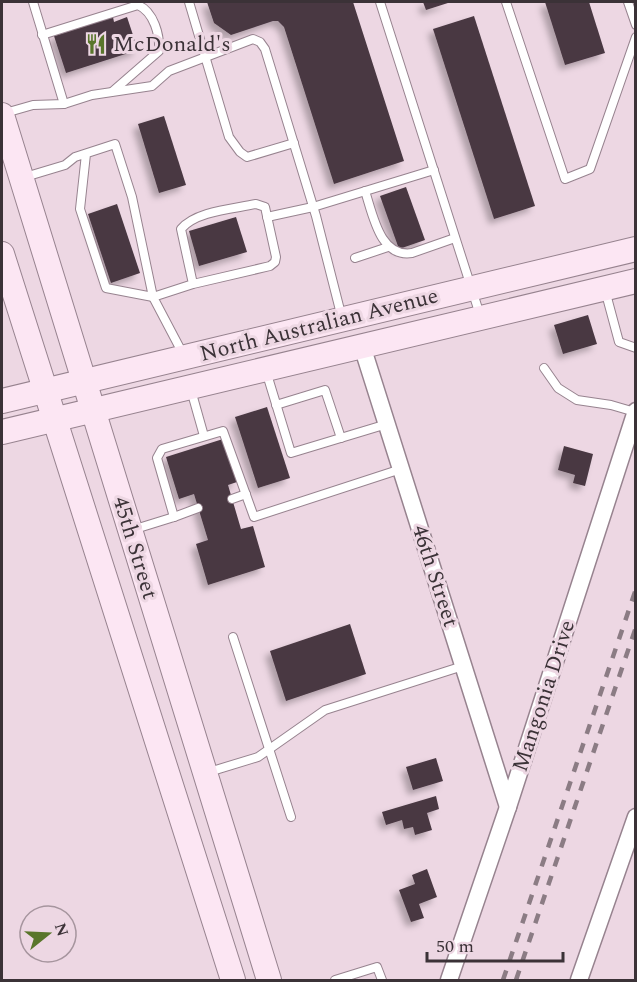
<svg xmlns="http://www.w3.org/2000/svg" width="637" height="982" viewBox="0 0 637 982" font-family="Spectral,serif">
<style>
.building{fill:#493842;filter:url(#shadow)}
.lines{fill:none;stroke-linecap:round;stroke-linejoin:round}
.lane-casing{stroke:#97838f;stroke-width:10}
.street-casing{stroke:#97838f;stroke-width:19}
.secondary-casing{stroke:#97838f;stroke-width:26}
.lane{stroke:#fff;stroke-width:8}
.street{stroke:#fff;stroke-width:16}
.secondary{stroke:#fce6f3;stroke-width:24}
.rail{stroke:#8b7c84;stroke-width:4.5;stroke-dasharray:10 10;stroke-linecap:butt}
.labels{text-anchor:middle;dominant-baseline:central;stroke-width:6;stroke-linejoin:round;paint-order:stroke}
.poi-label{font-size:22px;fill:#3b3237;stroke:#edd7e3;text-anchor:start}
.street-label{font-size:22px;fill:#3b3237;stroke:#edd7e3}
</style>
<defs>
<filter id="shadow"><feDropShadow dx="-5" dy="5" stdDeviation="3" flood-color="#0004"/></filter>
</defs>
<rect width="100%" height="100%" fill="#edd7e3"/>
<g class="building">
<path d="M207,2H353L404,161L334,184L284,27L278,21H273L231,35L214,23Z"/>
<path d="M423,2H451L426,10Z"/>
<path d="M545,2H589L605,53L565,65Z"/>
<path d="M474,16L535,206L494,219L433,29Z"/>
<path d="M113,17L114,22L127,17L138,50L66,73L54,36Z"/>
<path d="M164,116L186,185L159,193L138,124Z"/>
<path d="M406,187L425,240L399,249L380,196Z"/>
<path d="M117,204L140,273L111,283L88,214Z"/>
<path d="M236,217L247,252L199,266L189,231Z"/>
<path d="M588,315L597,344L563,354L554,325Z"/>
<path d="M267,407L290,478L258,488L235,417Z"/>
<path d="M223,439L237,482L228,485L241,529L253,526L265,567L208,585L196,544L208,540L194,494L179,499L166,457Z"/>
<path d="M564,446L593,454L585,486L573,483L575,475L558,470Z"/>
<path d="M350,624L366,674L286,701L270,651Z"/>
<path d="M436,758L443,781L413,790L406,767Z"/>
<path d="M436,796L439,809L427,813L432,830L415,835L413,827L404,829L402,820L386,825L382,812Z"/>
<path d="M427,869L437,897L419,904L424,918L411,922L399,890L415,884L412,875Z"/>
</g>
<g class="lines">
<g class="lane-casing">
<g id="lane">
<path d="M33,2L64,104"/>
<path d="M189,2L229,137L240,152L247,157L294,143"/>
<path d="M380,2L480,315"/>
<path d="M506,2L565,179L590,169L636,37"/>
<path d="M628,2L636,25"/>
<path d="M42,35L138,5C154,12 160,35 159,51L113,91"/>
<path d="M5,113L33,105L64,104L92,95L152,86L169,71L253,39L260,42L265,49L316,216L342,318"/>
<path d="M25,177L65,165L75,157L115,144L132,197L153,297L106,288L80,209L86,154"/>
<path d="M365,191C373,215 380,258 412,253L455,238"/>
<path d="M267,217L313,207L434,170"/>
<path d="M355,258L388,247"/>
<path d="M605,290L619,342L636,348"/>
<path d="M183,354L153,297L193,284L270,266L275,262L276,257L265,207L256,204C233,209 196,211 181,229L193,284"/>
<path d="M544,368L558,388L577,400L611,405L635,412"/>
<path d="M266,371L291,453L387,424"/>
<path d="M191,390L204,436"/>
<path d="M276,405L325,390L341,438"/>
<path d="M232,499L246,494"/>
<path d="M174,517L198,508"/>
<path d="M132,530L174,517L157,458L162,449L223,431L254,517L401,469"/>
<path d="M233,637L291,817"/>
<path d="M209,772L258,757L325,710L463,666"/>
<path d="M335,980L377,967L382,980"/>
</g>
</g>
<g class="street-casing">
<g id="street">
<path d="M362,346L508,807"/>
<path d="M449,980L508,807L636,411"/>
<path d="M579,980L636,817"/>
</g>
</g>
<g class="secondary-casing">
<g id="secondary">
<path d="M2,115L269,980"/>
<path d="M2,254L233,980"/>
<path d="M2,401L636,249"/>
<path d="M2,432L636,281"/>
</g>
</g>
<use href="#lane" class="lane"/>
<use href="#street" class="street"/>
<use href="#secondary" class="secondary"/>
<g class="rail">
<path d="M503,980L636,589"/>
<path d="M516,980L636,627"/>
</g>
</g>
<defs>
<g id="restaurant-bare" transform="scale(1.62)"><path d="M-5-6h1v4h1v-4h1v4h1v-4h1v5L-1.5 .5V6h-2V.5L-5-1ZM5-6V6H3V1.5H1.5Q1.5-4 5-6Z" fill="#59762b" stroke="#edd7e3" stroke-width="2.5" paint-order="stroke"/></g>
</defs>
<g fill-rule="evenodd">
<use href="#restaurant-bare" x="96" y="44"/>
</g>
<g class="labels">
<g class="poi-label">
<text x="113" y="44">McDonald's</text>
</g>
<g class="street-label">
<text transform="translate(319 325) rotate(-14)">North Australian Avenue</text>
<text transform="translate(135 548) rotate(73)">45th Street</text>
<text transform="translate(435 576) rotate(72)">46th Street</text>
<text transform="translate(544 696) rotate(-72)">Mangonia Drive</text>
</g>
</g>
<rect width="637" height="982" fill="none" stroke="#3b3237" stroke-width="6"/>
<g transform="translate(48 934) rotate(72)"><circle r="28" fill="#edd7e3" stroke="#a6959e" stroke-width="1.5"/>
<path d="M0-4.5L10 22L0 15L-10 22Z" fill="#59762b"/>
<text y="-9" font-size="16" font-weight="bold" text-anchor="middle" fill="#3b3237">N</text>
</g>
<path d="M427 952v9h136v-9" fill="none" stroke="#3b3237" stroke-width="3"/>
<text x="436" y="952" font-size="18" fill="#3b3237" stroke="#edd7e3" stroke-width="4.5" paint-order="stroke">50 m</text>
</svg>
